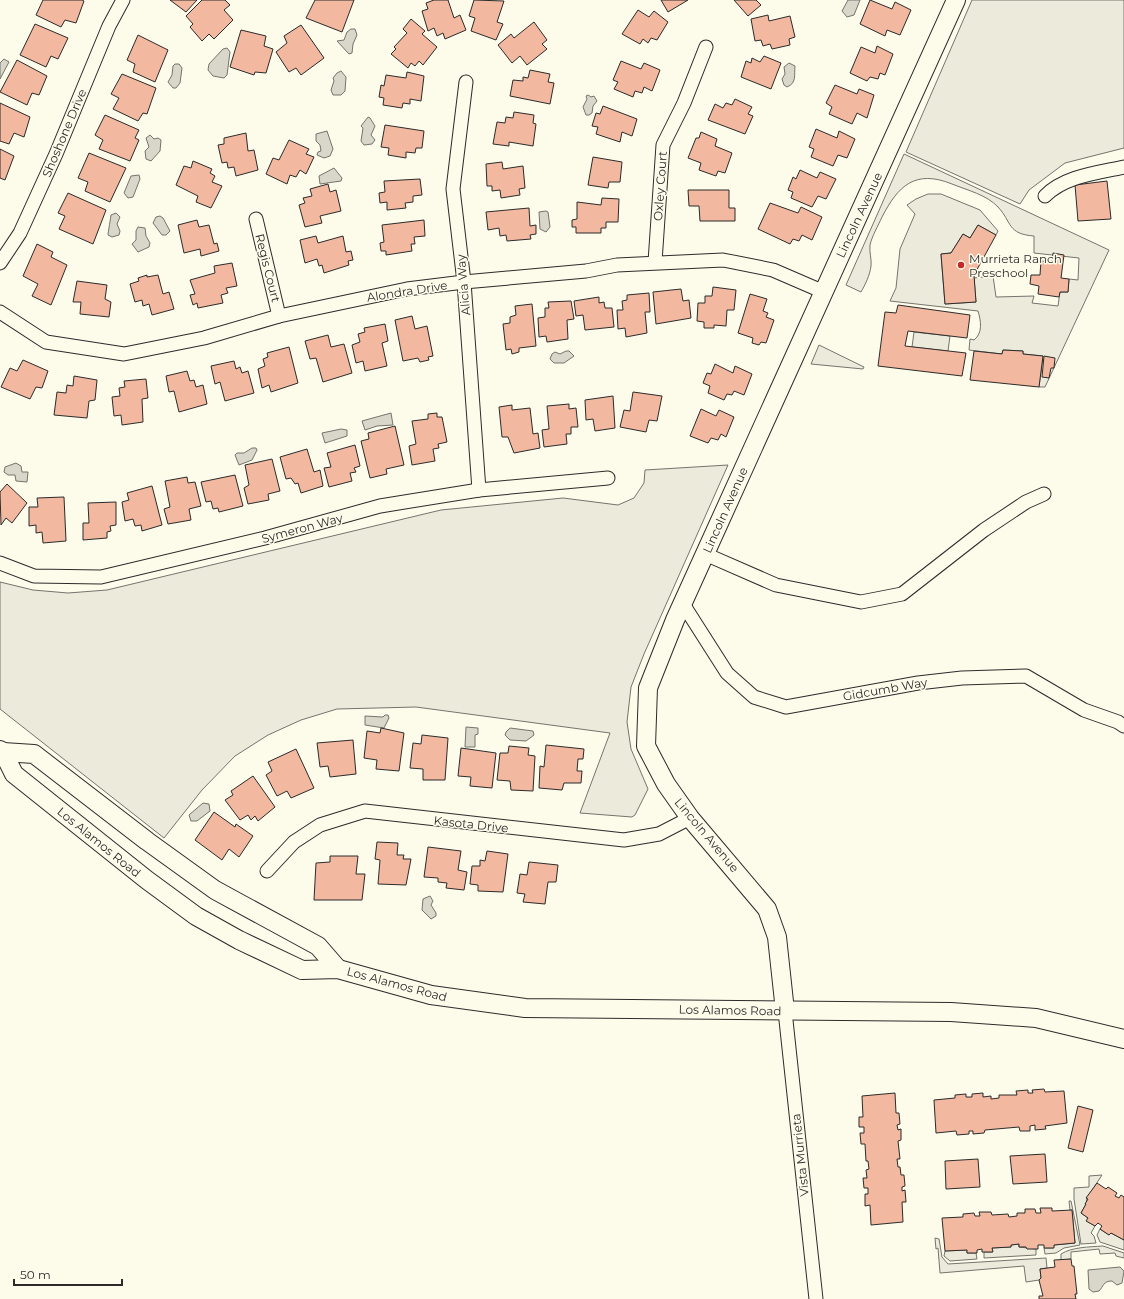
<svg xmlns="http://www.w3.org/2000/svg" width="1124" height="1299" viewBox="0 0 1124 1299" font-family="Montserrat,sans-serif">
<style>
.green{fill:#ecebdb;stroke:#74746e}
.water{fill:#d8d7c9;stroke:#74746e}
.building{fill:#f2b8a0;stroke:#2b2b2b}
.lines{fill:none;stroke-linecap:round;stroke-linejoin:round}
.street-casing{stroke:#2b2b2b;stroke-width:15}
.secondary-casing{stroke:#2b2b2b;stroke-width:20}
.street{stroke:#fdfbea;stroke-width:13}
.secondary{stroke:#fdfbea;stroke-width:18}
.poi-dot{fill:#c62828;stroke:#fdfbea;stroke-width:1.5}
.labels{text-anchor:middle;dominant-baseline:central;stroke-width:3;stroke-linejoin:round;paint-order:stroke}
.street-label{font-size:12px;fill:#2b2b2b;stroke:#fdfbea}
.poi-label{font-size:12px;fill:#2b2b2b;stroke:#fdfbea;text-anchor:start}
</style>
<rect width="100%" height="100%" fill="#fdfbea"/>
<g class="green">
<path d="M972,0H1124V148L1065,163L1029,190L1020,204L906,152Z"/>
<path d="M904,154L1109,250L1045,387H1039L1043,356L1023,354V351L1003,350L1002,354L969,350L970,339L974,340C983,333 981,321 978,311L890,301L896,288L900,249L915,214L907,205L916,199L928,194H941L980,210L998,231L996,235L978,225L970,238L963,234L951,253L941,254L945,304L976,302L974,278L993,276L996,297L1034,296L1032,303L1058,306L1060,292H1068L1069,279L1078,280L1079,258L1034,253V236C1007,234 1012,222 998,207C987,195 967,190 952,184C915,169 898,186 882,217C878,226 872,236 870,245C869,252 872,260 871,266C870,275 865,285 861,292L846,285Z"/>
<path d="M914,332L950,336L948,351L912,347Z"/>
<path d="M819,345L864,367L863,369L811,364Z"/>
<path d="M728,465L644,654L631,687L627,722L631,749L648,789L635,815L632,817L580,813L610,733L416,707L337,709L301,720L268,735L235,756L202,790L164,838L0,709V582L33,590L68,593L107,590L441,510L563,498L618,505L634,498L644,483L645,470Z"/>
<path d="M1102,1175L1087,1198L1086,1204L1081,1213L1088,1218L1087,1221L1095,1226L1091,1233L1094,1236L1096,1243L1081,1244L1074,1199V1188L1089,1187V1176Z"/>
<path d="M1069,1201H1071L1080,1245L1064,1248L1056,1253L1045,1254L1044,1248H1053L1054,1245L1075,1243L1072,1210H1070Z"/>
<path d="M1100,1229L1109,1235L1111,1233L1124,1240V1250L1100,1242L1097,1235Z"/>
<path d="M935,1238L939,1239L942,1257L948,1264L1046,1258L1047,1268L1040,1269L1041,1278L1039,1280L1026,1282L1024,1266L940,1273L938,1248L936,1249Z"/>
<path d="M1019,1244V1247L1036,1249V1255L984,1258V1252H992V1248L1011,1247V1245Z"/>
<path d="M1103,1246L1124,1253V1258L1116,1256L1115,1253L1100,1254L1099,1249L1071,1252V1259L1061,1260V1254C1072,1247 1089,1247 1103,1246Z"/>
<path d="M967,1250V1253H976L977,1259L950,1261L944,1256L945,1251Z"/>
</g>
<g class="water">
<path d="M848,0H860L854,15L847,17L842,11Z"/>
<path d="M351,29H355L357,35L353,44L352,53L349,54L337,41L344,40L347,32Z"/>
<path d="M227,48L230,52L227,75L224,78L213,76L208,70L209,64L223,49Z"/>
<path d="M4,59L9,62L0,79V63Z"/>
<path d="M789,63L795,66C794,75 797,83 787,87L784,85L782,79L785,74L784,67Z"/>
<path d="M175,64H179L182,68L180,83L176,88H173L168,82L172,75L173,66Z"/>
<path d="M341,71L346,77L345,91L341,95H333L331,90L334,81L333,78L337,73Z"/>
<path d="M588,95L591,97L594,96L597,101L593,106L592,113L589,115H586L583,107L587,99L586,96Z"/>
<path d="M368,117L370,118L375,126L371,135L375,140L372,144L364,145L361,141L363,128L361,126Z"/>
<path d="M327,131L333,149L330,156L324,158L317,155L318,152L321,151L320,145L316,141V134Z"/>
<path d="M150,135L154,139L158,138L161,140L160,151L151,161L146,159L145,151L149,147L146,138Z"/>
<path d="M334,168L342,178L341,181L320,184L319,176Z"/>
<path d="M139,175L140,179L133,197L128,198L124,193L131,176Z"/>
<path d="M546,211L548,212L550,227L546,232L540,229L539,212Z"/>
<path d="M116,213L120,217L117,224L120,231L119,235L112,237L108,235C108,233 111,216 111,215Z"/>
<path d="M160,216L163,218L170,231L166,235H162L153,223L156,217Z"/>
<path d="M138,227L145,228L146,236L150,243L149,247L138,252L132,244L136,240V231Z"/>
<path d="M566,351H569L574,356L564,363H554L550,359L552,354L555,352L560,354Z"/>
<path d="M391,413L393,425L377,426L365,430L362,421Z"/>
<path d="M341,429L347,430V436L325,443L322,433Z"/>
<path d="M252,448H256L257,450L252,460L239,465L235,455L237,453H244Z"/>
<path d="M16,463L21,466L22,472H28L27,482L16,481L15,475H8L4,472L5,467Z"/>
<path d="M385,715H388L389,718L384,728L365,725V716L383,717Z"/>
<path d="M466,727L478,728V734L475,735V747H465Z"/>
<path d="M510,728L533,731L534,735L526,741L510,740L505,735L506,732Z"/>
<path d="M203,803L209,804L210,811L197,821H191L189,815Z"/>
<path d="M430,896L433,901L431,905L436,913V916L431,919L422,910L423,899Z"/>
<path d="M1120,1267L1124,1271L1122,1283L1117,1285L1112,1281C1103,1281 1104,1286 1099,1291L1093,1292L1089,1289L1088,1270Z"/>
</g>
<g class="building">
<path d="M43,0H82L84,1L76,23L65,20L61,27L36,15Z"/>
<path d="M170,0H197L186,12Z"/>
<path d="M202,0H225L230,5L224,10L233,20L214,39L209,34L202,41L190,27L193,24L186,16Z"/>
<path d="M315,0H354L342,32L306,18Z"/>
<path d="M434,0H448L454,18L460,15L466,30L445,39L443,33L437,36L434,28L428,31L422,11L428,9L426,3Z"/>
<path d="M474,0L504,1L497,22L503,24L496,40L471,31L475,18L469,16Z"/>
<path d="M661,0H688L668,12Z"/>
<path d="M734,0H756L761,5L748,16Z"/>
<path d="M870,0L892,9L895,2L911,10L900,35L887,30L885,36L860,24Z"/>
<path d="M638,10L649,17L654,11L668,22L657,40L651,38L648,43L643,39L640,44L622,34Z"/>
<path d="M768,15L769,21L790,16L795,37L789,39L790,45L772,49L770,44L763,46L761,40L755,41L751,19Z"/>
<path d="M411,19L425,31L422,34L437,47L423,65L419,61L415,66L411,63L408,68L391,54L396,49L394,47L407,33L403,29Z"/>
<path d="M534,22L547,40L542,44L547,49L527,65L520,56L512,63L498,45L511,34L514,38Z"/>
<path d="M35,24L68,38L58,59L51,56L46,67L20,55Z"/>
<path d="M301,25L324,58L301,75L296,68L289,72L276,52L287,43L284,36Z"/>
<path d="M241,30L266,36L264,46L273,49L266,73L255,72L254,75L230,67Z"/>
<path d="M138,35L168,50L155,82L133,72L135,64L127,60Z"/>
<path d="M877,46L893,54L885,75L880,73L878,79L870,77L867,81L850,73L861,47L875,53Z"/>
<path d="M764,56L781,63L771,89L741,77L746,61L751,63L752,58L760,62Z"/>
<path d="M17,60L47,76L39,95L32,93L27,105L0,92Z"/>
<path d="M621,61L641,69L644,63L660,70L652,91L644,87L642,93L635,91L633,97L614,89L618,82L613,80Z"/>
<path d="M530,70L550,74L548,82L554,83L550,104L510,96L513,80L523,81V77L528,78Z"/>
<path d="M407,72L424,76L421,101L410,99V104L403,103L402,108L383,105L384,98L379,97L381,85L384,86L386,75L406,78Z"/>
<path d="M122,74L156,88L147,114L143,113L138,121L113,109L119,98L111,94Z"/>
<path d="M835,85L857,94L859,89L874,95L867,118L857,113L852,124L829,114L832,107L826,103Z"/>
<path d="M735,99L752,107L748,114L753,116L745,134L708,120L715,104L723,108L726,103L732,105Z"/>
<path d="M0,103L30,117L24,137L14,133L9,144L0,141Z"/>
<path d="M603,106L637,119L632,136L622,132L620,142L596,134L598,127L592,126L596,113L600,114Z"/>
<path d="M514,112L534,115L533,123L536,124L533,146L509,142V146L493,144L497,122L505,123L506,117L513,118Z"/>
<path d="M105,115L139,130L135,138L139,140L130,161L99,149L103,140L95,135Z"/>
<path d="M385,125L424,131L422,148H416L415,153L406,152V158L388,155L389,148L381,147Z"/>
<path d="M816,129L837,138L839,131L855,139L847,158L838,155L833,166L811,157L814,149L809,147Z"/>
<path d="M701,132L717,139L715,146L732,153L725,173L718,171L716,176L699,170L701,163L688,158L696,138H699Z"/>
<path d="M246,133L248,151L254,150L258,170L236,176L234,167L228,168L227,162L222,163L218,145L224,144V138Z"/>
<path d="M289,140L309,149L306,154L314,157L306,174L300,170L296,177L290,175L287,184L266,174L273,158L279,160Z"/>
<path d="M0,149L14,156L5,180L0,178Z"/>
<path d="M89,153L126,168L110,202L85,191L88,182L78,178Z"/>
<path d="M593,157L622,162L620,182H609L608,188L588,185Z"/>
<path d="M193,161L212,169L210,173L215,176L212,182L222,186L211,208L196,202L198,196L176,185L184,166L191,168Z"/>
<path d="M502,162L503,169L523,166L525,188L519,189L520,195L501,198L500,190L492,191V186H487L486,164Z"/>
<path d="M800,170L817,178L820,172L836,179L826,199L818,196L812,207L791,198L793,192L788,190L793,177L796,179Z"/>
<path d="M420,179L422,195L413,196V202L405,203L406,208L387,210V202L380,203L379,193L385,192L384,181Z"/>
<path d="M1107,181L1111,219L1078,221L1075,185Z"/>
<path d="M328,184L330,192L336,190L341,211L320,216L322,223L305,227L299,205L305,203L303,198L312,196L310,189Z"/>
<path d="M688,190H729V208H735V221H700L699,206H689Z"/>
<path d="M68,193L106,210L93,244L59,229L65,216L58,213Z"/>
<path d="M602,198L619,199L618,222H606V228H601V233H576V227H572V220L577,219V202L601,205Z"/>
<path d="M770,203L798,213L801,207L822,217L812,240L802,235L799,241L793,239L790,244L758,229Z"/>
<path d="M529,208L530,226L536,225V234L530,235L531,239L507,241L506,235L500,236L499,228L488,230L486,212Z"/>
<path d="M197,220L199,227L209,225L214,244L217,243L219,251L201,256L200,249L184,253L178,225Z"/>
<path d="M424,220L425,236L414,237L415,244H411L412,251L386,255V251H381L380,243L384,242L382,225Z"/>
<path d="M978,225L996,235L974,275L976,302L945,304L941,254L951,253L963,234L970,238Z"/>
<path d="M316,236L318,243L343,236L346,252L351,251L353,260L348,261L349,265L324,273L322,265L319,266L317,259L305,263L300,240Z"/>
<path d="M37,244L53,252L51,257L67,265L51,305L32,296L38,284L23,276Z"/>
<path d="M1053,253L1064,255L1061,278L1069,279L1068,292H1060L1059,297L1038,294L1039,286L1030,284L1031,275H1040L1041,261L1052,262Z"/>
<path d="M232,263L237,286L226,288L228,293L221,295L223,303L198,308L197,303L193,305L190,295L195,294L190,280L215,273L214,266Z"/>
<path d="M147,275V277L158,275L163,294L169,292L174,309L152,315L149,304L143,306L142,300L135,302L130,284L139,281L138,278Z"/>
<path d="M77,281L107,285L105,299L111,302L109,317L80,314L81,302H73Z"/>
<path d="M713,287L736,290L734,310H727L726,326L714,325V328H704V322L697,321L698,303H705V296H712Z"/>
<path d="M681,289L683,301L689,300L691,318L656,324L653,292Z"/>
<path d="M649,293L650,312H645L647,333L626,337L625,328L618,329L617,310H623L622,301L627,300V295Z"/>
<path d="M750,294L767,299L763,311L768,313L766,317L774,320L766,343L761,342L759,345L752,343L753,338L738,333Z"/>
<path d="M599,297V303L604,302L605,308H612L614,327L585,330L583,315L576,316L574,301Z"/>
<path d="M571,301L574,319L567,320L568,339L547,342L546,336L539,337L538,318L545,317V308H549L548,302Z"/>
<path d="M532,304L536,346L519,348V352L512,354L511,349L506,350L503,324L510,323V317L516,315L515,306Z"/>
<path d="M898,305L970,315L967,338L908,331L905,346L966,353L962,376L878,366L885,312L896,313Z"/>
<path d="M412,316L415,329L427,326L433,356L428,357L429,360L420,362L418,358L403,361L395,320Z"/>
<path d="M385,324L388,341L382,343L387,366L365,371L363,361L356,363L352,345L360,342L358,334L365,332L364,328Z"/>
<path d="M328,335L331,347L344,344L352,373L323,382L316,358L310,359L305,341Z"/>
<path d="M289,347L298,383L271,392L269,385L262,388L258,369L265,366L263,359L268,357L267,353Z"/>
<path d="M1003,350L1023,351V354L1043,356L1039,387L970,380L974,351L1002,354Z"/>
<path d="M1044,356L1055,358L1054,368H1051L1049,378L1042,377Z"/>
<path d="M23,360L48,371L42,388L36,387L30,399L1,387L10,368L17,371Z"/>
<path d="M234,361L236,369L240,367L242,373L248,371L254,393L225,401L220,382L215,384L211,366Z"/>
<path d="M715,364L733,373L735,366L752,374L744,395L734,391L732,395L727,394L724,400L708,393L710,386L703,383L707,373L711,374Z"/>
<path d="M187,371L190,381L194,380L196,387L203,385L207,404L179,412L174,391L169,392L166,376Z"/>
<path d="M74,376L97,380L95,400L89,401L87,418L54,415L57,392L66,393L67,385L73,386Z"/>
<path d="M146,379L148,398L142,399L143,422L122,425L121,415L114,416L112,397L120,396L119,388L125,387L124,381Z"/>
<path d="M633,392L662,396L657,421L649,420L646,432L620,427L624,410L630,411Z"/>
<path d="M613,396L615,428L595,431L593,419L586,420L585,400Z"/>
<path d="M569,404V409L576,408L578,427H571V434H566L567,444L544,447L542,430L549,429L547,406Z"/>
<path d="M512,405V410L530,408L533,434L538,433L540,448L514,453L508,437H502L499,407Z"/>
<path d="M701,409L716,416L719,410L734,417L726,437L721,434L718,440L711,438L708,443L690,436Z"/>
<path d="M437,413V417H442L447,442L438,444L439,448L433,449L435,461L412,465L409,446L416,444L412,421L428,419V414Z"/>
<path d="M395,426L404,465L386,469L387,474L370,478L361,441L369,439L368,433Z"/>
<path d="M355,445L360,466L354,468L356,472L350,473L352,481L329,487L324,468L331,467L327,453Z"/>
<path d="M307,449L314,472L320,470L323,486L301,493L298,483L295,484L291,478L286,479L280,457Z"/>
<path d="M272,459L280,491L268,494L269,500L248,504L244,488L249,485L245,465Z"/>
<path d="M235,475L243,506L219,512L218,508L213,509L211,501L206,502L201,482Z"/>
<path d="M187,477L188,483L195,482L201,506L189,509L191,520L168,524L164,509L170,507L165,481Z"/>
<path d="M7,484L27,503L12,523L6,518L1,525L0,492Z"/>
<path d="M152,486L162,525L142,531L141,525L135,526L133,519L125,521L122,502L129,500L127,493Z"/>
<path d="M64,497L66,541L43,543L42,532L36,533V525L29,526V507H38L37,498Z"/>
<path d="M116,502V525L110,526L111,531L107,532V538L83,540V523H89L88,503Z"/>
<path d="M381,728L404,733L399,771L376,769L377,760L364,758L367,731L380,733Z"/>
<path d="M422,735L448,738L445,780H423V769L410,768L413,743L421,744Z"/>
<path d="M353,740L356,774L330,777L328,766L320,767L317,743Z"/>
<path d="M546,745L584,749L583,759H578L577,771H582L581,783H564L562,790L539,788L540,766L544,767Z"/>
<path d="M509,746L529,748L528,755L535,756L533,791L511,790L510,781L497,780L500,753H508Z"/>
<path d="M461,748L496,753L492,788L470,786L471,777L458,776Z"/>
<path d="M296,749L314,788L291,798L287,791L277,796L266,775L272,771L268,762Z"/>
<path d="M253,776L275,807L258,821L255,816L251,820L248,815L240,820L225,800L233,795L231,791Z"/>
<path d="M214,812L235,827L236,824L253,836L239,857L229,849L222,860L195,840Z"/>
<path d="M377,842L398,843L397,855H404L403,859H411L406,885L378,884L380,860L375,859Z"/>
<path d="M428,847L461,851L458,870L467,872L464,890L446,888L447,883L438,882V878L424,877Z"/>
<path d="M487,851L508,854L503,892L478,891V885L470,884L472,866H480V860L485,861Z"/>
<path d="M330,856H358L356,874H365L362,900H314L316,863L330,862Z"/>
<path d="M529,862L558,865L556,882H548L545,904L523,902L525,894L517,893L520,874L527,875Z"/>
<path d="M1044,1089L1045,1092L1064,1091L1067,1123L1045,1126L1046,1129L1035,1130V1125L1030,1126V1131H1020L1019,1127L985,1130L984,1133L973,1134V1131H969V1134L957,1135L956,1131L936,1133L934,1100L955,1098V1095L966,1094V1097H972V1094L983,1093V1097L991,1096V1099L999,1098V1095H1017L1016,1091L1028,1090V1093H1033L1032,1090Z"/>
<path d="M895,1093L896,1113H899L900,1124L897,1125L898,1130L901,1129V1140L898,1141L900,1159H897L898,1167H900L901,1175H904L905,1186L902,1187V1191L905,1190L906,1202H902L903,1222L871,1225L870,1205L865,1206V1194H868V1188H864L863,1178H867L866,1170L869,1169L868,1161H866L865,1144H861L860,1133H864V1127H859V1117H863L862,1096Z"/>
<path d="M1078,1106L1093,1110L1083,1152L1068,1148Z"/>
<path d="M1045,1154L1047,1182L1013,1184L1010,1156Z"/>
<path d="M978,1159L980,1187L946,1189L945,1161Z"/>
<path d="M1097,1183L1106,1189L1108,1187L1117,1193L1115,1196L1119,1198L1121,1195L1124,1197V1240L1111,1233L1109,1235L1100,1229L1102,1226L1098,1223L1095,1226L1086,1221L1088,1218L1081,1213L1086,1204H1085L1088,1199L1086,1198Z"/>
<path d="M1040,1208H1052V1211L1072,1210L1075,1243L1054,1245V1248H1044V1245H1038V1249H1027L1026,1247H1019V1244L1011,1245V1247L992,1248L993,1252H982V1249L977,1250V1253H967V1250L945,1251L942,1218L963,1217V1214L974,1213L975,1216H980L979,1212H991L992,1215L1008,1214L1009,1217L1017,1216V1213H1025V1209H1035L1036,1213H1041Z"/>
<path d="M1071,1259L1072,1266H1074L1077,1294H1075L1076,1299H1039V1296H1043L1039,1280L1041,1278L1040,1269L1055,1267L1054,1260Z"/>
</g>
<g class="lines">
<g class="street-casing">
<g id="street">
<path d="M466,82L453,189L464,282L479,490"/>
<path d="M1045,196C1065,176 1097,173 1124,167"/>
<path d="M256,219L279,316"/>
<path d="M655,262L663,145L684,103L706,47"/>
<path d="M0,263L20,233L56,154L109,26L123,0"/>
<path d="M0,312L46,342L124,354L204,338L279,316L407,289L464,282L586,271L617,265L723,260L773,270L824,292"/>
<path d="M705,554L776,585L861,602L902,594L984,530L1026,502L1044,494"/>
<path d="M0,563L34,576L101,577L265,538L380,506L479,490L608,478"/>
<path d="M683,604L727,673L754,697L786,707L918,683L962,678L1026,676L1084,710L1118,722L1124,726"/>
<path d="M267,871L294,842L320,825L365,811L624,840L659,834L690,818"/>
<path d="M785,1011L816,1299"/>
</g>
</g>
<g class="secondary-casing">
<g id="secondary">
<path d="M0,750L3,752L14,774L147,880L196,916L239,940L302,970L338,969L431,995L525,1008L951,1012L1036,1018L1124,1039"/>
<path d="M3,752L34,754L147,841L215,890L318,946L338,969"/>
<path d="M785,1011L777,937L767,909L690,818L666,784L646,746L648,688L675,620L956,0"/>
</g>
</g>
<use href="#street" class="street"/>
<use href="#secondary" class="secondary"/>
</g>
<circle class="poi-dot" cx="961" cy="265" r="4"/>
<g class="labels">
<g class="street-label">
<text transform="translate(64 133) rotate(-67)">Shoshone Drive</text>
<text transform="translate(660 186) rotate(-86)">Oxley Court</text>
<text transform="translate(859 215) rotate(-65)">Lincoln Avenue</text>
<text transform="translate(268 268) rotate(76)">Regis Court</text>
<text transform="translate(463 285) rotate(-95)">Alicia Way</text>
<text transform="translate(407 291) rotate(-9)">Alondra Drive</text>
<text transform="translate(725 510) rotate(-66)">Lincoln Avenue</text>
<text transform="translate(302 528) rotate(-15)">Symeron Way</text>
<text transform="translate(885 689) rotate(-10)">Gidcumb Way</text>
<text transform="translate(471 824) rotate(6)">Kasota Drive</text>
<text transform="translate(707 835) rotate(50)">Lincoln Avenue</text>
<text transform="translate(99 842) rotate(39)">Los Alamos Road</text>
<text transform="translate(397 984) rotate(15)">Los Alamos Road</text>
<text transform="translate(730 1010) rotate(1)">Los Alamos Road</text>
<text transform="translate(800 1155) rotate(-96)">Vista Murrieta</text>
</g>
<g class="poi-label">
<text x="969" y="258">Murrieta Ranch<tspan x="969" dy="14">Preschool</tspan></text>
</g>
</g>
<path d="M14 1279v6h108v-6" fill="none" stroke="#2b2b2b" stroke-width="2"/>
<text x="20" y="1279" font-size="12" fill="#2b2b2b" stroke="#fdfbea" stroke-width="3" paint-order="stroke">50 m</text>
</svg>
